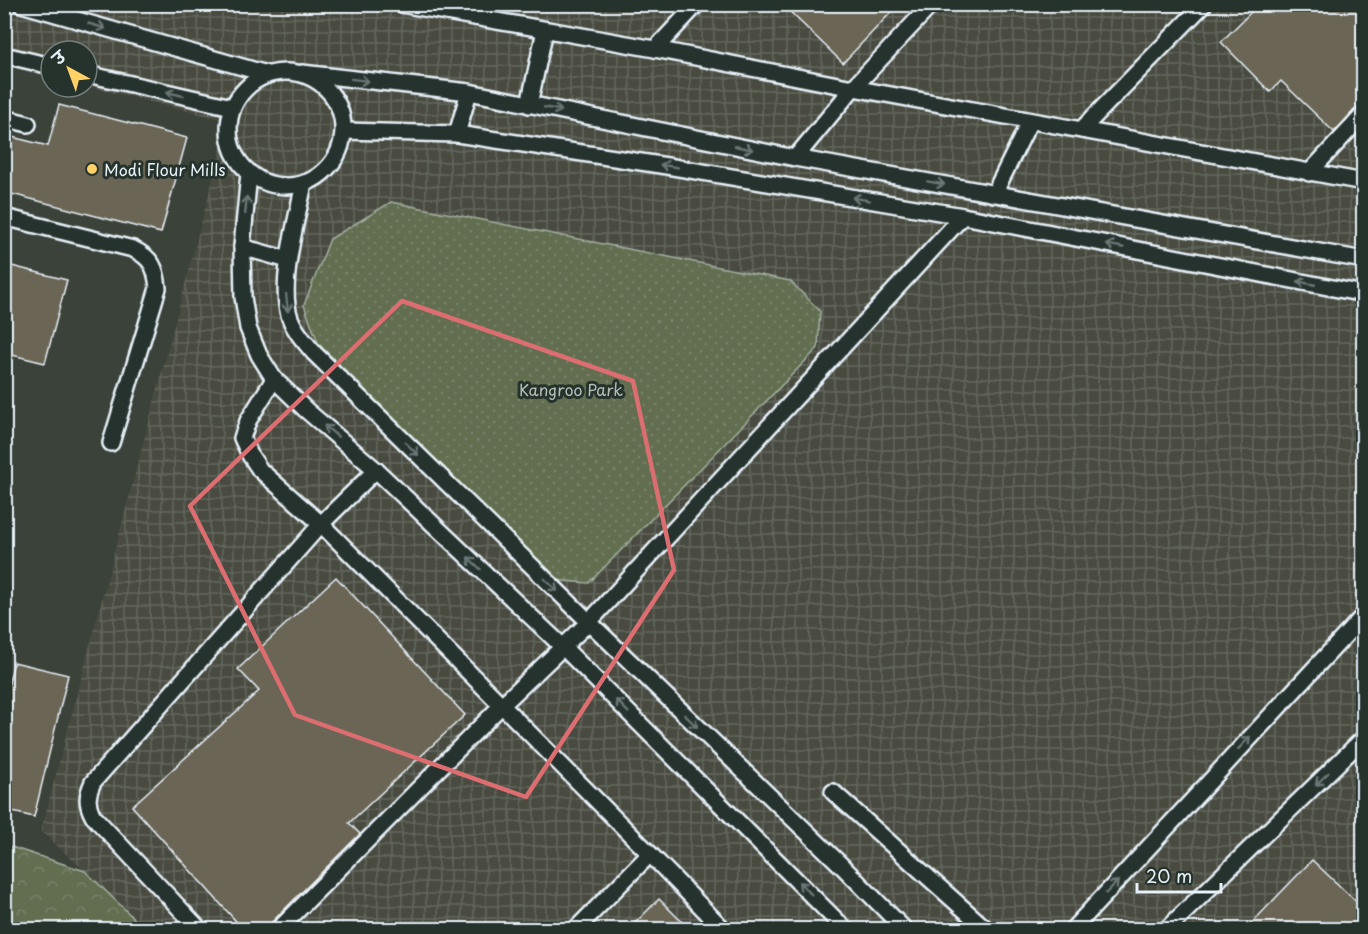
<svg xmlns="http://www.w3.org/2000/svg" width="1368" height="934" viewBox="0 0 1368 934" font-family="'Playpen Sans','Playpen Sans Deva',sans-serif">
<style>
.industrial{fill:url(#industrial-grid)}
.forest{fill:url(#forest-crowns);stroke:#a5b0a4;stroke-width:1.5}
.park{fill:url(#park-dots);stroke:#a5b0a4;stroke-width:1.5}
.building{fill:#6b6554;stroke:#e8f1f8;stroke-width:1.5}
.lines{fill:none;stroke-linecap:round;stroke-linejoin:round}
.service-casing{stroke:#e8f1f8;stroke-width:20}
.service{stroke:#26332d;stroke-width:15}
.oneway{stroke:#6a7674}
.marked{fill:none;stroke:#dc6e71;stroke-width:4.5;stroke-linejoin:round}
.poi-dot{fill:#ffd166;stroke:#26332d;stroke-width:2}
.labels{text-anchor:middle;dominant-baseline:central;stroke-width:6;stroke-linejoin:round;paint-order:stroke}
.poi-label{font-size:16px;fill:#e8f1f8;stroke:#26332d;text-anchor:start}
.park-label{font-size:16px;fill:#b2bdb5;stroke:#26332d}
</style>
<defs>
<pattern id="industrial-grid" width="8" height="8" patternUnits="userSpaceOnUse" patternTransform="scale(1.5)"><rect width="8" height="8" fill="#494c41"/><path d="M0 4h8M4 0v8" fill="none" stroke="#63665d"/></pattern>
<pattern id="forest-crowns" width="20" height="18" patternUnits="userSpaceOnUse" patternTransform="scale(1.5)"><rect width="20" height="18" fill="#626e50"/><path d="M2 6a3 3 0 1 1 6 0M12 15a3 3 0 1 1 6 0" fill="none" stroke="#78836a"/></pattern>
<pattern id="park-dots" width="8" height="8" patternUnits="userSpaceOnUse" patternTransform="scale(1.5)"><rect width="8" height="8" fill="#626e50"/><path d="M2 2h.1M6 6h.1" fill="none" stroke="#78836a" stroke-width="1.8" stroke-linecap="round"/></pattern>
</defs>
<rect width="100%" height="100%" fill="#3b4239"/>
<filter id="ink" filterUnits="userSpaceOnUse"><feTurbulence type="fractalNoise" baseFrequency=".0167" numOctaves="2"/><feDisplacementMap in="SourceGraphic" scale="12" xChannelSelector="R" yChannelSelector="G"/><feConvolveMatrix kernelMatrix="1 2 1 2 8 2 1 2 1" color-interpolation-filters="sRGB"/></filter>
<g filter="url(#ink)">
<path class="industrial" d="M5,4L1363,5V929H148L41,831L228,121L87,86V51H51V77L5,65Z"/>
<path class="forest" d="M5,845L85,871L145,929H5Z"/>
<path class="park" d="M391,202L790,281L820,311L818,348L589,583L552,580L319,345L304,305L330,239Z"/>
<g class="building">
<path d="M782,4H899L843,63Z"/>
<path d="M1259,4H1364V105L1357,107L1334,132L1281,81L1270,92L1221,42Z"/>
<path d="M59,105L187,138L161,233L4,192V135L48,146Z"/>
<path d="M4,264L67,280L45,363L4,353Z"/>
<path d="M336,577L465,715L349,823L360,834L271,923L268,930H244L132,806L259,691L238,669Z"/>
<path d="M14,662L68,675L34,817L4,810V702Z"/>
<path d="M1312,860L1364,909V930H1245Z"/>
<path d="M659,899L690,930H628Z"/>
</g>
<g class="lines">
<g class="service-casing">
<g id="service">
<path d="M21,4L267,74"/>
<path d="M401,4L655,49L853,88L1364,182"/>
<path d="M655,49L697,4"/>
<path d="M4,55L51,66"/>
<circle cx="286" cy="129" r="57"/>
<path d="M302,73L469,92L795,158L1364,260"/>
<path d="M87,74L232,107"/>
<path d="M529,105L545,30"/>
<path d="M4,118L28,124"/>
<path d="M1081,130L1204,4"/>
<path d="M344,131L457,134L667,166L963,216L1364,294"/>
<path d="M457,134L469,92"/>
<path d="M795,158L853,88L932,4"/>
<path d="M249,173L242,247L243,297L248,328L259,355L274,379L306,410L376,470L563,647L846,930"/>
<path d="M1309,173L1364,114"/>
<path d="M304,183C297,219 278,285 290,318C295,332 305,342 314,353L589,622L841,865L905,930"/>
<path d="M994,194L1030,121"/>
<path d="M4,217L133,249C152,258 156,268 158,288L111,443"/>
<path d="M242,247L288,260"/>
<path d="M274,379L248,421L242,438L250,455L260,470L321,524L650,854L724,930"/>
<path d="M833,792L987,930"/>
<path d="M200,930L93,816C86,803 87,795 93,782L321,524L376,470"/>
<path d="M278,930L502,705L589,622L963,216"/>
<path d="M575,930L650,854"/>
<path d="M1072,930L1364,615"/>
<path d="M1166,930L1364,738"/>
</g>
</g>
<use href="#service" class="service"/>
</g>
<defs><path id="oneway-shaft" d="M-6 0H5M1.5-3L5.5 0L1.5 3" fill="none" stroke-width="1.6" stroke-linecap="round" stroke-linejoin="round" transform="scale(1.5)"/></defs>
<g class="oneway">
<use href="#oneway-shaft" transform="translate(97 26) rotate(16)"/>
<use href="#oneway-shaft" transform="translate(360 80) rotate(7)"/>
<use href="#oneway-shaft" transform="translate(175 94) rotate(-167)"/>
<use href="#oneway-shaft" transform="translate(553 109) rotate(11)"/>
<use href="#oneway-shaft" transform="translate(744 148) rotate(11)"/>
<use href="#oneway-shaft" transform="translate(669 166) rotate(-171)"/>
<use href="#oneway-shaft" transform="translate(936 183) rotate(10)"/>
<use href="#oneway-shaft" transform="translate(861 199) rotate(-170)"/>
<use href="#oneway-shaft" transform="translate(246 205) rotate(-85)"/>
<use href="#oneway-shaft" transform="translate(1115 246) rotate(-169)"/>
<use href="#oneway-shaft" transform="translate(1306 283) rotate(-169)"/>
<use href="#oneway-shaft" transform="translate(287 303) rotate(84)"/>
<use href="#oneway-shaft" transform="translate(331 431) rotate(-140)"/>
<use href="#oneway-shaft" transform="translate(412 449) rotate(44)"/>
<use href="#oneway-shaft" transform="translate(474 563) rotate(-137)"/>
<use href="#oneway-shaft" transform="translate(551 585) rotate(44)"/>
<use href="#oneway-shaft" transform="translate(622 706) rotate(-135)"/>
<use href="#oneway-shaft" transform="translate(691 721) rotate(44)"/>
<use href="#oneway-shaft" transform="translate(1244 743) rotate(-47)"/>
<use href="#oneway-shaft" transform="translate(1322 779) rotate(136)"/>
<use href="#oneway-shaft" transform="translate(1112 887) rotate(-46)"/>
<use href="#oneway-shaft" transform="translate(805 888) rotate(-135)"/>
</g>
</g>
<path class="marked" d="M402,301L633,381L674,570L526,797L295,715L190,506Z"/>
<circle class="poi-dot" cx="92" cy="169" r="6"/>
<g class="labels">
<g class="poi-label">
<text x="104" y="169">Modi Flour Mills</text>
</g>
<g class="park-label">
<text x="571" y="389">Kangroo Park</text>
</g>
</g>
<rect width="1368" height="934" fill="none" stroke="#26332d" stroke-width="24"/>
<rect x="12" y="12" width="1344" height="910" fill="none" stroke="#e8f1f8" stroke-width="2" filter="url(#ink)"/>
<g transform="translate(69 69) rotate(319)"><circle r="28" fill="#26332d" stroke="#747f7e" stroke-width="1.5"/>
<path d="M0-4.5L10 22L0 15L-10 22Z" fill="#ffd166"/>
<text y="-9" font-size="16" font-weight="bold" text-anchor="middle" fill="#e8f1f8">उ</text>
</g>
<path d="M1137 883v9h84v-9" fill="none" stroke="#e8f1f8" stroke-width="3"/>
<text x="1146" y="883" font-size="18" fill="#e8f1f8" stroke="#26332d" stroke-width="4.5" paint-order="stroke">20 m</text>
</svg>
